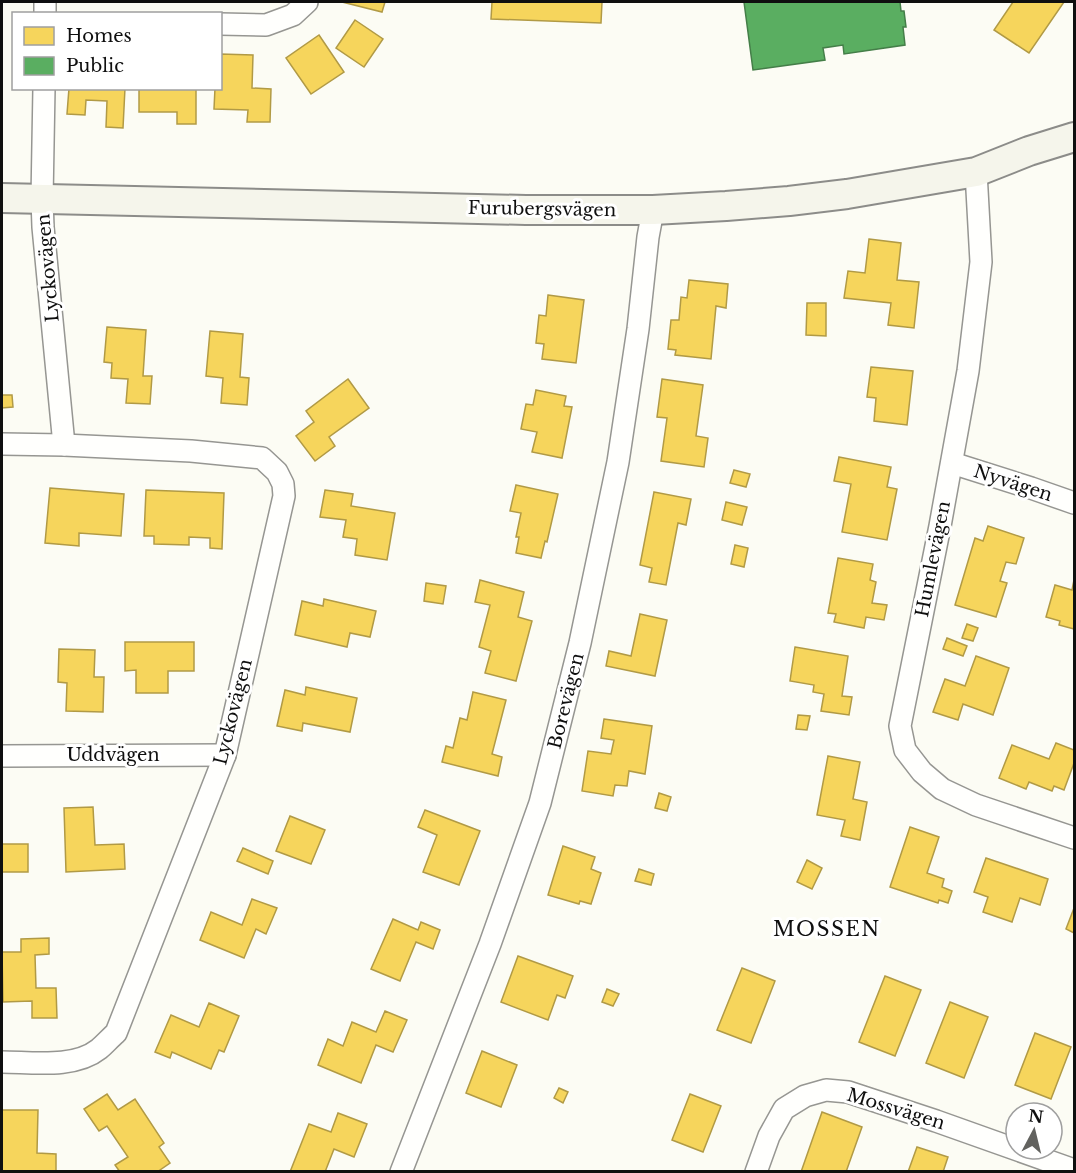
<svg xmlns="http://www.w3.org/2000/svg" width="1076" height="1173" viewBox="0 0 1076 1173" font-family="'Libre Baskerville',serif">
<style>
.homes{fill:#f6d55c;stroke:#b19a45;stroke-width:1.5}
.public{fill:#5aae61;stroke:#447e48;stroke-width:1.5}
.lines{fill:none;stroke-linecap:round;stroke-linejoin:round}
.street-casing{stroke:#969692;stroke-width:24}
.secondary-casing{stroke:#8c8c89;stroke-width:32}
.street{stroke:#fffffd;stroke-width:21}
.secondary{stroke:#f5f5eb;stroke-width:28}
.labels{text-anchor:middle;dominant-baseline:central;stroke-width:6;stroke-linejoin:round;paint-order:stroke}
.street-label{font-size:18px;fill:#0f0f0f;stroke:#fff}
.neighbourhood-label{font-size:20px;letter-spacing:1.5px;fill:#0f0f0f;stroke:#fff}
</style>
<rect width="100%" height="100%" fill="#fcfcf4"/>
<g class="homes">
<path d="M342,2H385L382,12Z"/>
<path d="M492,2H602L601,23L491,19Z"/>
<path d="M1013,2H1064L1029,53L994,30Z"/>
<path d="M355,20L383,39L364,67L336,48Z"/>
<path d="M319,35L344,72L311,94L286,58Z"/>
<path d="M220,54L253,55L252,88L271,89L270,122H247L248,110L214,109L215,88H220Z"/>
<path d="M69,88H125L123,128L106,127L107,101L86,100L85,115L67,114Z"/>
<path d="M139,88H196V124H177V112H139Z"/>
<path d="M869,239L901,243L897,280L919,282L914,328L888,325L891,303L844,298L848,271L865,273Z"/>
<path d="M689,280L728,284L726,308L716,306L711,359L675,355L676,350L668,349L671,320H679L681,297L687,298Z"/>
<path d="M548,295L584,300L576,363L542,359L544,344L536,343L539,315L546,316Z"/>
<path d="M807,303H826V336L806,335Z"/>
<path d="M107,327L146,330L143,376H152L150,404L126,403L128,379L111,378L112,363L104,362Z"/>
<path d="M210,331L243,334L240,377L249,378L247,405L221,403L223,378L206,376Z"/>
<path d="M871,367L913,371L907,425L874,421L876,398L867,397Z"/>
<path d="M348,379L369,408L329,437L335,446L315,461L296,436L314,422L306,411Z"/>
<path d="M662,379L703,385L696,436L708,438L704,467L661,461L667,418L657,417Z"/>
<path d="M536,390L566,396L564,406L572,407L562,458L532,452L537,432L521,429L526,404L533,405Z"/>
<path d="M2,395H12L13,407L2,408Z"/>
<path d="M839,457L891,467L887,487L897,489L887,540L842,532L851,484L834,481Z"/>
<path d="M734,470L750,474L746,487L730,483Z"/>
<path d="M516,485L558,494L547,542L545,541L541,558L516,553L519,537H516L521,513L510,511Z"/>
<path d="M50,488L124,494L121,536L79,533V546L45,543Z"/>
<path d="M146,490L224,493L222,549L210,548V538L189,537V545L154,544V536H144Z"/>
<path d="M325,490L353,494L351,506L395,513L387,560L355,555L357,539L343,537L346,520L320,517Z"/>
<path d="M654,492L691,499L686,525L678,523L666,585L649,582L652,568L640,565Z"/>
<path d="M726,502L747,507L742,525L722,520Z"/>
<path d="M988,526L1024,538L1016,564L1006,562L1000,581L1007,583L996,617L955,605L975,538L983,541Z"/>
<path d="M735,545L748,548L744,567L731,564Z"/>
<path d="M838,558L873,564L870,580L876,582L872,603L887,605L884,620L866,617L864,628L834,622L836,614L828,613Z"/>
<path d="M480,580L524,592L518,617L532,621L516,681L485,673L491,651L479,647L490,605L475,602Z"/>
<path d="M1074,580V629L1059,625L1060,621L1046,617L1055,585L1072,590Z"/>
<path d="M426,583L446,586L443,604L424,601Z"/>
<path d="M324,599L376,611L370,637L350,633L347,647L295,635L302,601L323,606Z"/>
<path d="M640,614L667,620L655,676L606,666L609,651L631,656Z"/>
<path d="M967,624L978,628L973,641L962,638Z"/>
<path d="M947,638L967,646L963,656L943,649Z"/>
<path d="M125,642H194V671H168V693H136V670L125,671Z"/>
<path d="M795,647L848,656L842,696L852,697L849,715L821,711L824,694L813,692L814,685L790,681Z"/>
<path d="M59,649L95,650L94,677H104L103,712L66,711L67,683L58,682Z"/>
<path d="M976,656L1009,668L993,715L963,704L958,720L933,712L945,679L965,686Z"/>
<path d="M306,687L357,698L350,732L303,723L302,731L277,726L285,690L305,695Z"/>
<path d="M473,692L506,700L492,754L502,757L498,776L442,762L446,746L453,748L460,718L467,720Z"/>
<path d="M798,715L810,716L807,730L796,729Z"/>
<path d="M604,719L652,726L645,774L629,771L627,786L615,785L613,796L582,791L588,751L611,754L614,740L601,738Z"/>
<path d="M1056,743L1074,750V763L1064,790L1054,786L1052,791L1029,782L1026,789L999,778L1012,745L1049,759Z"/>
<path d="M828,756L860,762L853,799L867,802L860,840L841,836L845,820L817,815Z"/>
<path d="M659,793L671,797L667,811L655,808Z"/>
<path d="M93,807L95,845L124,844L125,869L66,872L64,808Z"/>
<path d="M425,810L480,831L459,885L423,872L437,835L418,827Z"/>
<path d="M290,816L325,830L311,864L276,851Z"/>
<path d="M910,827L939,837L927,873L944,879L942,887L952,891L948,903L939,900L938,903L890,887Z"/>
<rect x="2" y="844" width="26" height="28"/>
<path d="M563,846L595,857L591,869L601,873L591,904L580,901L579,904L548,895Z"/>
<path d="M243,848L273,861L268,874L237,861Z"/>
<path d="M986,858L1048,879L1040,905L1020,898L1012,922L983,912L988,897L974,892Z"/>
<path d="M807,860L822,868L812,889L797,882Z"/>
<path d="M639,869L654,874L651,885L635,881Z"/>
<path d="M252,899L277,908L266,934L256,929L244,958L200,940L211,912L242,925Z"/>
<path d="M1074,908V933L1066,929Z"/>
<path d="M393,919L418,930L421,922L440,930L433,949L416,942L400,981L371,969Z"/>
<path d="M49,938V954L35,955L36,988H56L57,1018H32V1001L3,1002L2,952H21V939Z"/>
<path d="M518,956L573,976L565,998L557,995L548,1020L501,1002Z"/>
<path d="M742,968L775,981L751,1043L717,1030Z"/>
<path d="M885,976L921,990L895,1056L859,1042Z"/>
<path d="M607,989L619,994L613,1006L602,1002Z"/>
<path d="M950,1002L988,1017L964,1078L926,1063Z"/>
<path d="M209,1003L239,1016L224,1052L219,1050L211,1069L172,1052L170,1058L155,1052L171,1015L199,1027Z"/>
<path d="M385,1011L407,1020L393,1052L376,1045L361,1083L318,1065L328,1039L343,1046L352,1022L376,1032Z"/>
<path d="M1035,1033L1071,1047L1051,1099L1015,1085Z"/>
<path d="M482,1051L517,1065L501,1107L466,1093Z"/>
<path d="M559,1088L568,1092L563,1103L554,1098Z"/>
<path d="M107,1094L118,1110L135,1099L164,1143L159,1147L170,1163L157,1172H120L115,1165L128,1157L107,1126L99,1131L84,1109Z"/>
<path d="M690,1094L721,1106L703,1152L672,1140Z"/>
<path d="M2,1110H38L37,1153L56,1154V1172H2Z"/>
<path d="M822,1112L862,1127L846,1172H801Z"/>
<path d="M338,1113L367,1124L354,1157L334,1149L325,1172H290L309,1124L331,1132Z"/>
<path d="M917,1147L948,1157L943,1172H908Z"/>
</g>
<path class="public" d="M744,2H900L901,11H904L906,27H903L905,45L844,54L843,45L823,48L825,60L753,70Z"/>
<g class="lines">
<g class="street-casing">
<g id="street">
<path d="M45,14V2"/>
<path d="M220,24L266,25L293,15L307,2"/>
<path d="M44,88L42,199L43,227L64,445"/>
<path d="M976,172L981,262L968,371L940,526L900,726L905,750L922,772L942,789L976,805L1074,838"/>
<path d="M2,444L64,445L191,451L262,458L277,472L283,484L284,496L225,755L116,1033C110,1038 105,1044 99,1049C74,1069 31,1062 2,1062"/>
<path d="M952,463L1031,488L1074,503"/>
<path d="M2,756L225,755"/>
<path d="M401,1172L490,944L540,803L580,643L618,462L638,329L648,237L653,210"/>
<path d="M756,1172L769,1136L784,1109L805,1096L826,1090L848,1092L936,1121L1074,1170"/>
</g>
</g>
<g class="secondary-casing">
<path id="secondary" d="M2,198L526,210H653L726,206L789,201L847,194L976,172L1029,151L1074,137"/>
</g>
<use href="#street" class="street"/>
<use href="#secondary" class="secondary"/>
</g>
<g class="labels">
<g class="street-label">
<text transform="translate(542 209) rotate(1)">Furubergsvägen</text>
<text transform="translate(48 268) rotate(-95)">Lyckovägen</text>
<text transform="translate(1013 483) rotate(18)">Nyvägen</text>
<text transform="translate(933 559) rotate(-79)">Humlevägen</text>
<text transform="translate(566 701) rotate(-76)">Borevägen</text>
<text transform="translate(233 712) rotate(-76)">Lyckovägen</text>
<text x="113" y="755">Uddvägen</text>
<text transform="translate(896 1109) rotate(17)">Mossvägen</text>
</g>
<g class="neighbourhood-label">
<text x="827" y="929">MOSSEN</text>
</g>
</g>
<rect width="1076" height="1173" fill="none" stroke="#0f0f0f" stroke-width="6"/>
<rect x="12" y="12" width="210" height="78" fill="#ffffff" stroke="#9f9f9f" stroke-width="1.5"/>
<rect x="24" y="27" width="30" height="18" fill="#f6d55c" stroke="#9f9f9f" stroke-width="1.5"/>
<text x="66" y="42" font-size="18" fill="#0f0f0f">Homes</text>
<rect x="24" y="57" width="30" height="18" fill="#5aae61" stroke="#9f9f9f" stroke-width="1.5"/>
<text x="66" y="72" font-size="18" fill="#0f0f0f">Public</text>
<g transform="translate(1034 1131) rotate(7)"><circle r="28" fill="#ffffff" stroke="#9f9f9f" stroke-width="1.5"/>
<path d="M0-4.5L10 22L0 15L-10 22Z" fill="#62625f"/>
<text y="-9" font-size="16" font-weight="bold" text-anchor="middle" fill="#0f0f0f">N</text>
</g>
</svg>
